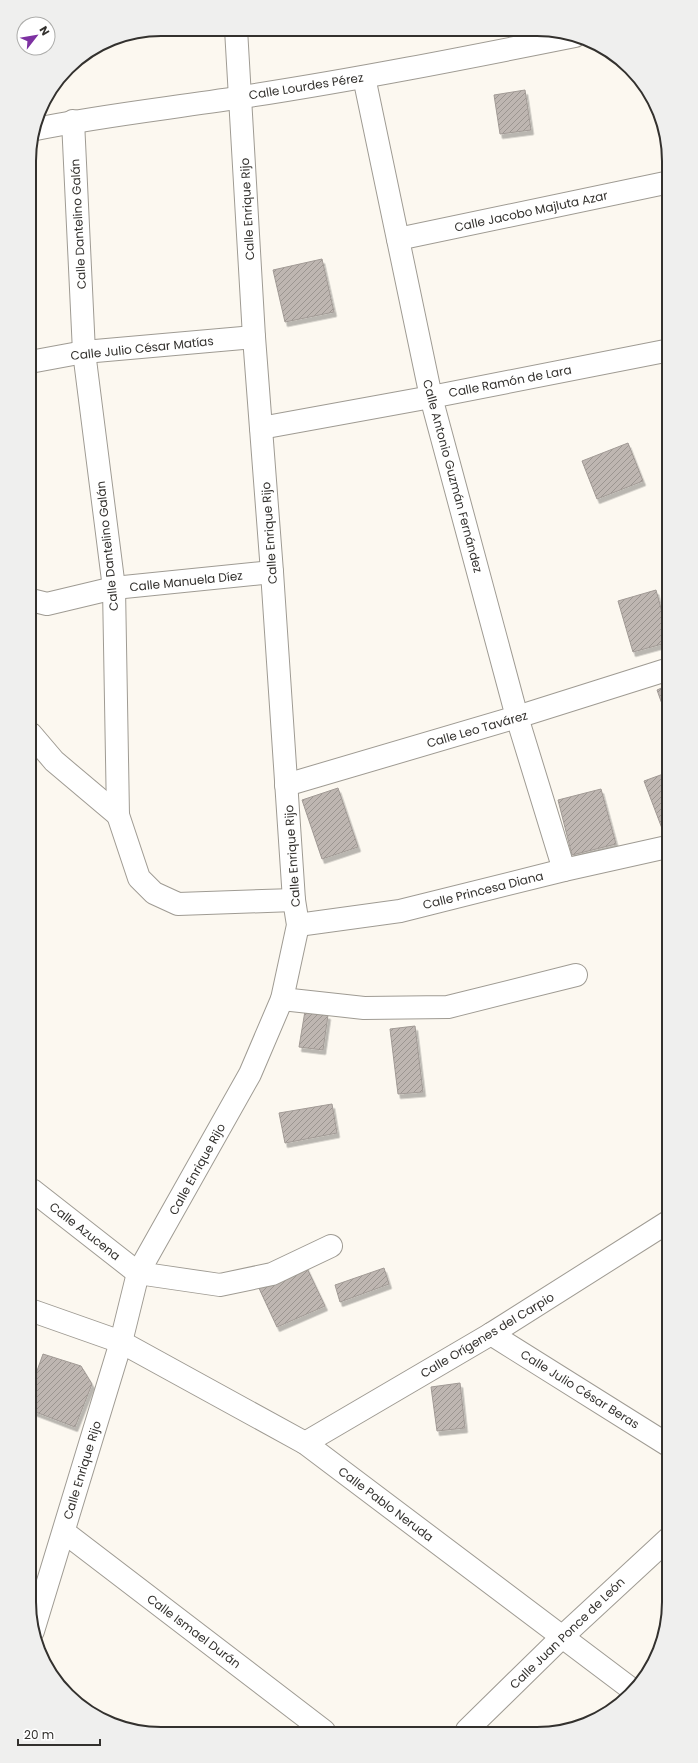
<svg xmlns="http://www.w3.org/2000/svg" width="698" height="1763" viewBox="0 0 698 1763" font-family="Poppins,sans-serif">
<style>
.building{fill:url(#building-hatch);stroke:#a19a95;filter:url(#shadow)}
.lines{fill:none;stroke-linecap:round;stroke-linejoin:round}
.minor-casing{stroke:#9f9b93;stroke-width:24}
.minor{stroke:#fff;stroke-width:22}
.labels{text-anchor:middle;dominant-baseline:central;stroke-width:3;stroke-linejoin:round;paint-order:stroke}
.street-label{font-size:12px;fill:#33312e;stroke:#fff}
.rim{fill:none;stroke:#33312e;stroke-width:2}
</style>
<defs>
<pattern id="building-hatch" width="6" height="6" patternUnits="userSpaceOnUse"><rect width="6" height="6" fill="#beb6b1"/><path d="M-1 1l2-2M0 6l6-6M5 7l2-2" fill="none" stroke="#9b9590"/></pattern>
<filter id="shadow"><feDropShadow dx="2.5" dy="4.5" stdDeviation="0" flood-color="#0004"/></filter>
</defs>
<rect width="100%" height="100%" fill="#fcf8f0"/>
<g class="building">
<path d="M525,90L531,130L500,134L494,95Z"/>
<path d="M322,259L334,312L285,322L273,270Z"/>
<path d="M628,443L643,481L597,499L582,461Z"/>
<path d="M656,590L666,627V643L633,652L618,601Z"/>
<path d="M666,686V715L657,690Z"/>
<path d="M666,773L667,830L663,831L644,781Z"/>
<path d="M338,788L358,847L322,859L302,800Z"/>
<path d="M601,789L616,844L572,855L558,800Z"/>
<path d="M305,1011L328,1015L323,1050L299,1047Z"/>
<path d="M415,1026L423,1092L398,1094L390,1029Z"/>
<path d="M332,1104L337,1133L285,1143L279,1113Z"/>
<path d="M305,1264L325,1306L277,1327L258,1286Z"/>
<path d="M384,1268L389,1284L340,1302L335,1285Z"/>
<path d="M43,1354L81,1366L92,1384L75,1427L33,1411V1382Z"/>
<path d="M460,1383L465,1428L437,1431L431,1387Z"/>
</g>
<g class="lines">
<g class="minor-casing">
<g id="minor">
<path d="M364,77L431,397L517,717L564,870"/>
<path d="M73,121L84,352L114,588L118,815L139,878L154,893L178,904L294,900"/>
<path d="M36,129C104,115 173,108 242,97C354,80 465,58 575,36"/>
<path d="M398,239L665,183"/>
<path d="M30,362L84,352L254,337"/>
<path d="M261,428L431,397L665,351"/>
<path d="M31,600L47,604L114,588L272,572"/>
<path d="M31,734L54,761L118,815"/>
<path d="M286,785L517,717L666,670"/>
<path d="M298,925L400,911L564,870L667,847"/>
<path d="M282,999L364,1008L448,1007L576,975"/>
<path d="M32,1190L138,1273L220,1285L272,1274L331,1246"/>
<path d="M33,1311L121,1342L305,1443L634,1691"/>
<path d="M491,1334L668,1445"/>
<path d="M305,1443L491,1334L668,1222"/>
<path d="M64,1532L324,1731"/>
<path d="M33,1631L121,1342L138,1273L250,1074L282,999L298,925L294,900L272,572L254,337L236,29"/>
<path d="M467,1730L563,1636L669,1538"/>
</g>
</g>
<use href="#minor" class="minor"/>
</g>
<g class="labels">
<g class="street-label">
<text transform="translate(306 86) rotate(-9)">Calle Lourdes Pérez</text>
<text transform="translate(247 209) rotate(-93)">Calle Enrique Rijo</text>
<text transform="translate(531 211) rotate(-12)">Calle Jacobo Majluta Azar</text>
<text transform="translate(78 224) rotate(-93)">Calle Dantelino Galán</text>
<text transform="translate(142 348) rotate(-6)">Calle Julio César Matías</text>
<text transform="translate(510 381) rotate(-11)">Calle Ramón de Lara</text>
<text transform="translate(453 476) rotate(75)">Calle Antonio Guzmán Fernández</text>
<text transform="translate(269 533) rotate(-94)">Calle Enrique Rijo</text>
<text transform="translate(107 546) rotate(-96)">Calle Dantelino Galán</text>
<text transform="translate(186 581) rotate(-6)">Calle Manuela Díez</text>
<text transform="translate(477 729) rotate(-16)">Calle Leo Tavárez</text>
<text transform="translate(292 856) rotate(-94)">Calle Enrique Rijo</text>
<text transform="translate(483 890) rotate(-14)">Calle Princesa Diana</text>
<text transform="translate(197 1169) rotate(-61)">Calle Enrique Rijo</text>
<text transform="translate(85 1231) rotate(38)">Calle Azucena</text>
<text transform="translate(487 1335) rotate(-31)">Calle Orígenes del Carpio</text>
<text transform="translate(580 1389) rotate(32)">Calle Julio César Beras</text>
<text transform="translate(82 1470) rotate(-73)">Calle Enrique Rijo</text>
<text transform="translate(386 1504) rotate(37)">Calle Pablo Neruda</text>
<text transform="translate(194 1631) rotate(37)">Calle Ismael Durán</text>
<text transform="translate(567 1633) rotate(-44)">Calle Juan Ponce de León</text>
</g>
</g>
<path d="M0 0H698V1763H0ZM161 36H537A125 125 0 0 1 662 161V1602A125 125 0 0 1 537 1727H161A125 125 0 0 1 36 1602V161A125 125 0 0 1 161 36Z" fill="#efefee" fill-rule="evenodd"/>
<path class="rim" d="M161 36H537A125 125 0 0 1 662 161V1602A125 125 0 0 1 537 1727H161A125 125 0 0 1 36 1602V161A125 125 0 0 1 161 36Z"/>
<g transform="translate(36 36) rotate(59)"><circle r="19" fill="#ffffff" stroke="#adadab"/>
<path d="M0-3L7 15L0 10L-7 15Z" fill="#7d31a2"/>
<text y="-6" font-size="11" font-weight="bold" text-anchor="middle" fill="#33312e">N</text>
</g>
<path d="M18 1739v6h82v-6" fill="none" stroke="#33312e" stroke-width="2"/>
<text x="24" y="1739" font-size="12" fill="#33312e" stroke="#ffffff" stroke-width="3" paint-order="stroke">20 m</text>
</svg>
